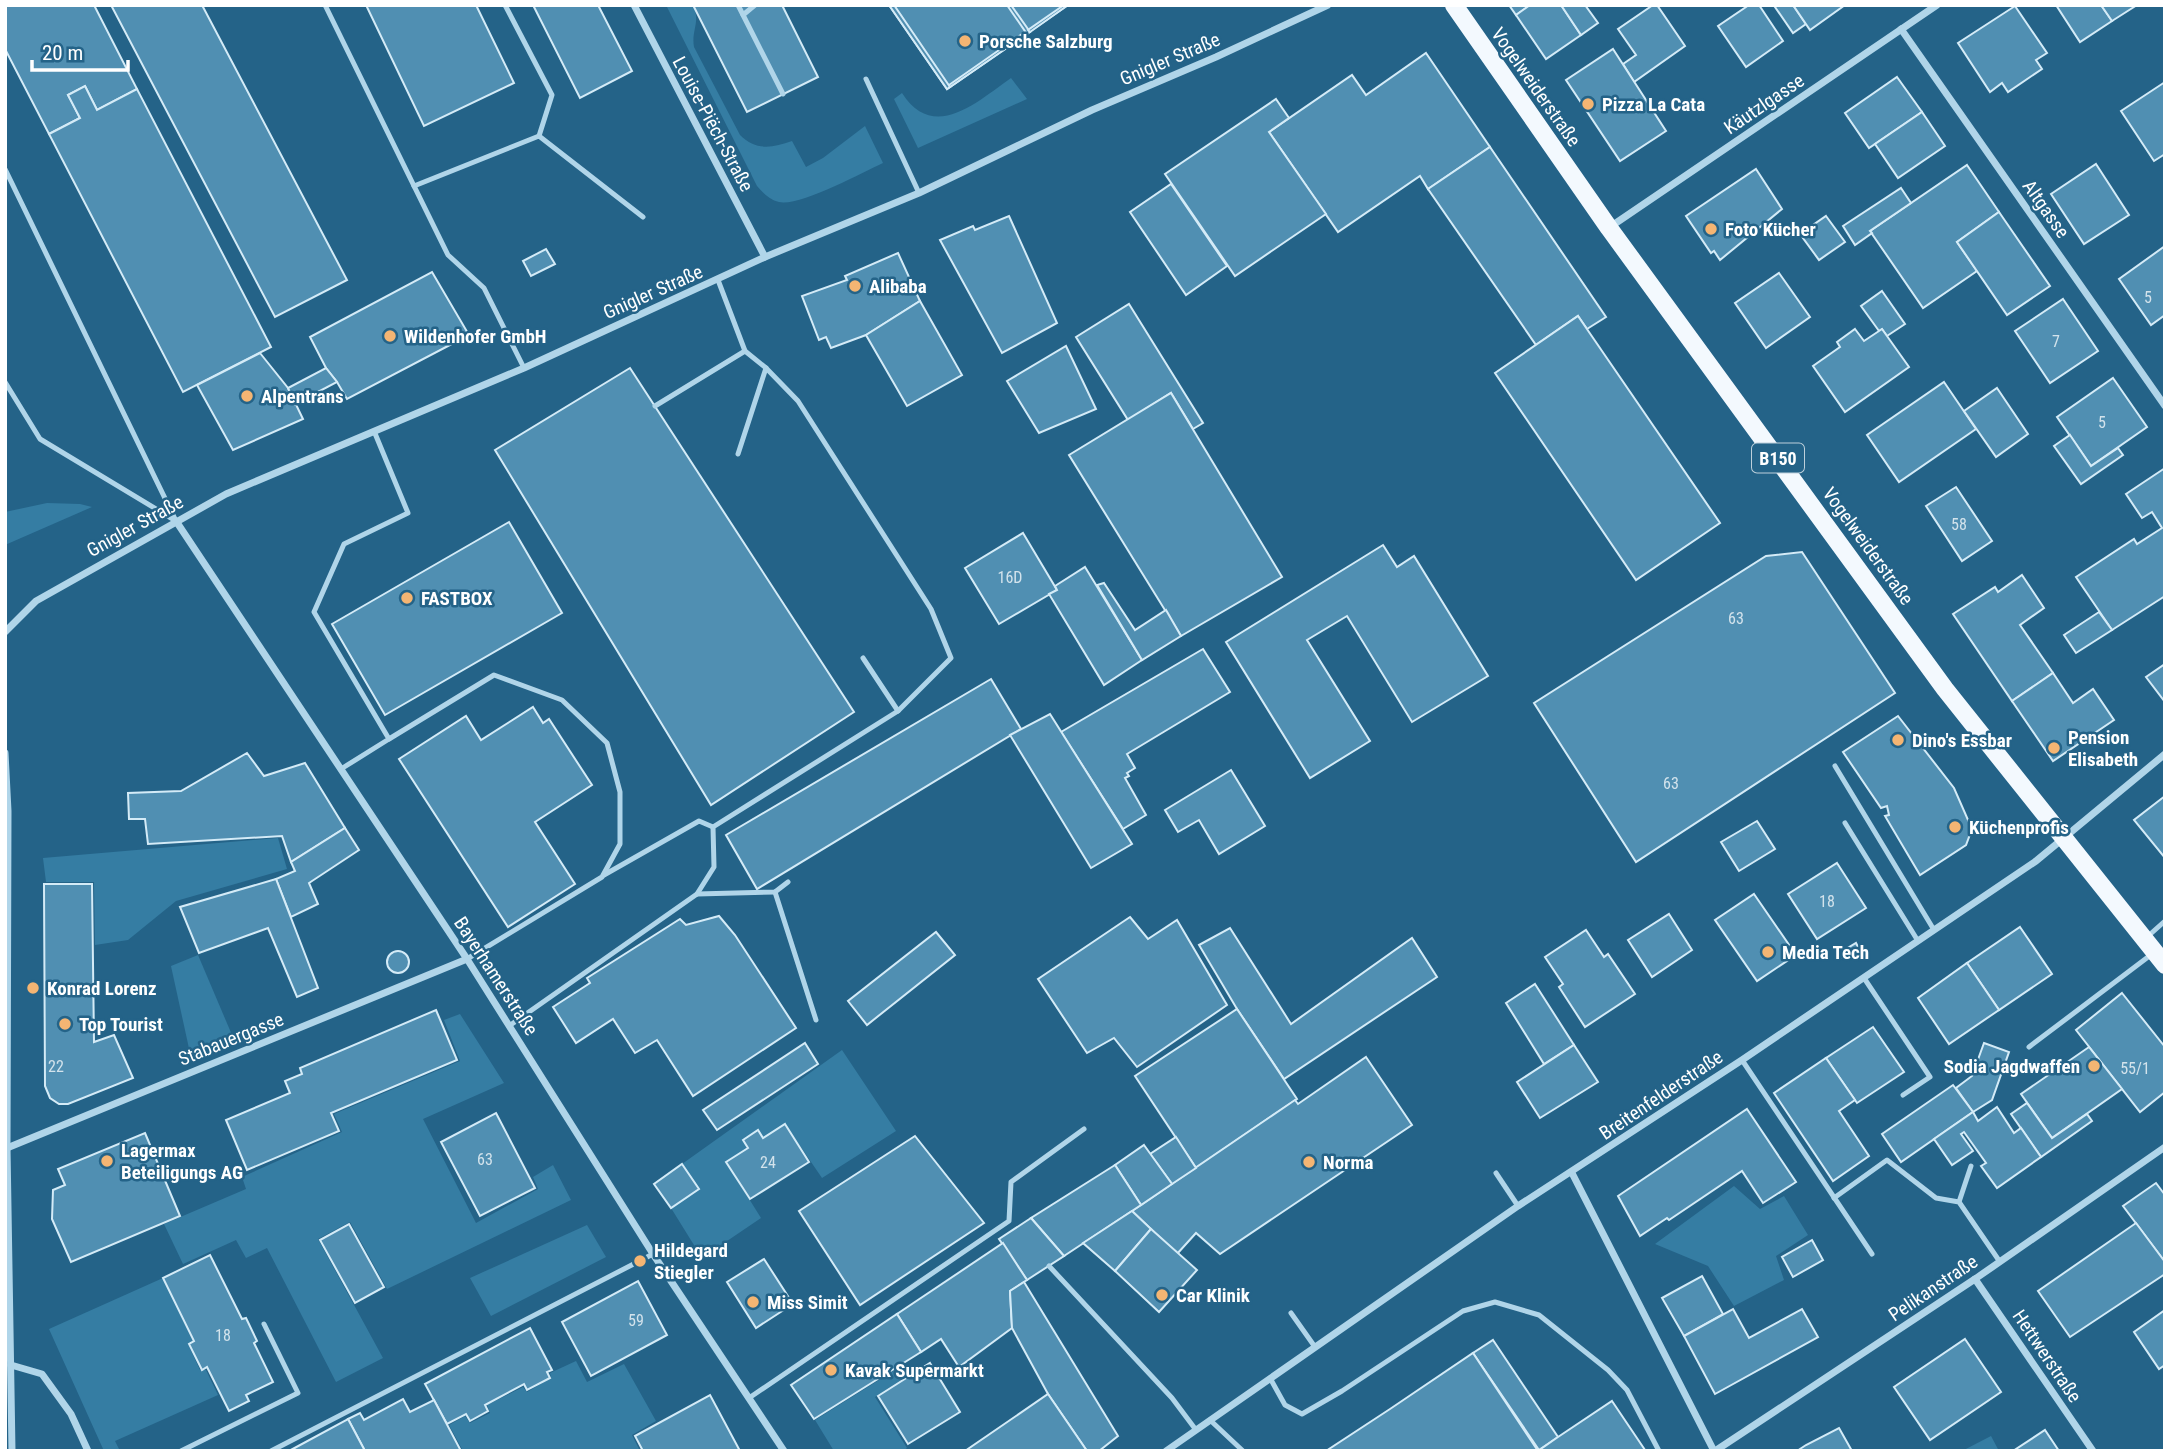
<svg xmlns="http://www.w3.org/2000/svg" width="2170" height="1456" viewBox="0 0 2170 1456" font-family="'Roboto Condensed',sans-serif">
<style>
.green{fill:#357da3}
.building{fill:#508fb2;stroke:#d4ebf7;stroke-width:2}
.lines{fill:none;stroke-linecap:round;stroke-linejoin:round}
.lane{stroke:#b0d5e9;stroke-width:5}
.street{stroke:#b0d5e9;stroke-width:7}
.primary{stroke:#f3f9fe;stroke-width:18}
.poi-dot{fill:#f4b573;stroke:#246388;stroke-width:2.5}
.labels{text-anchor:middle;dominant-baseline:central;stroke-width:5;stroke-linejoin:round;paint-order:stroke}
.number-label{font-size:16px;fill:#d3e3ec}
.shield{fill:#246388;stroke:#bdd0db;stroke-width:2}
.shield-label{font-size:18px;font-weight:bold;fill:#fff}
.poi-label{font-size:19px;font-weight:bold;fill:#fff;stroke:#246388;text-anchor:start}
.street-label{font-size:19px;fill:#fff;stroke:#246388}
</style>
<rect width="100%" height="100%" fill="#246388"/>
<g class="green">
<path d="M666,5H693C701,22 691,30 694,47L740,135C756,151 772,148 792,141L806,167L823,158L865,126L883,163C862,173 798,207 779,202C770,200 763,193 757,186Z"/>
<path d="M1011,78L1027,99L918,148L894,99L902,93C934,143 978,101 1011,78Z"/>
<path d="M47,503L80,504L92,507L5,545V512Z"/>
<path d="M278,838L287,869L176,901L128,940L95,945L94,882H46L43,858Z"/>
<path d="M198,955L232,1035L190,1053L171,966Z"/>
<path d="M460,1014L504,1083L423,1119L476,1223L538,1189L533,1177L553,1165L571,1200L387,1289L350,1222L318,1239L383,1358L336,1382L267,1248L246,1258L236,1240L183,1264L164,1224L246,1189L242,1177L342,1132L334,1114L460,1061L444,1020Z"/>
<path d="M842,1050L896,1131L822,1178L785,1124L763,1138L758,1130L743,1140L748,1148L726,1162L761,1218L702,1258L671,1208L699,1189L682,1164Z"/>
<path d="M1734,1186L1760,1209L1784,1196L1808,1235L1776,1256L1784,1280L1734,1306L1708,1266L1655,1244Z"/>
<path d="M587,1225L606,1257L491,1316L470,1278Z"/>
<path d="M163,1278L193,1341L188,1344L200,1370H206L218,1395L115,1441L120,1451H104L49,1329Z"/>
<path d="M576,1361L587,1382L624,1364L656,1421L632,1435L640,1451H463L449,1425L465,1416L470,1423L490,1413L487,1405L523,1387L527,1392L551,1378L550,1373Z"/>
<path d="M895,1370L901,1380L875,1397L907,1448L903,1451H834L815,1420Z"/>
<path d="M1991,1436L1999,1451H1962Z"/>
</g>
<g class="building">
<path d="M5,5H94L137,89L97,110L85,86L68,95L80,118L49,134L5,49Z"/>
<path d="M111,5H202L347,280L275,317Z"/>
<path d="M366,5H476L514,83L424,126Z"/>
<path d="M533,5H598L632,71L580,98Z"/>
<path d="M693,5H782L818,77L747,112Z"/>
<path d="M889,5H1068L947,89Z"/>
<path d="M889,5H894L950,87L947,89Z"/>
<path d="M1007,5H1011L1030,32L1027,34Z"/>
<path d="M1064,5H1068L1030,32L1028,30Z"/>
<path d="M1509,5H1530L1516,15Z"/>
<path d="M1530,5H1561L1581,35L1546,59L1516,15Z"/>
<path d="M1561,5H1585L1598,23L1581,35Z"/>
<path d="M1653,5H1657L1685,46L1634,82L1623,64L1636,55L1618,29Z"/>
<path d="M1749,5H1759L1783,41L1746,67L1718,26Z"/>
<path d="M1778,5H1793L1806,24L1793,33L1775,7Z"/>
<path d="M1793,5H1845L1810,30Z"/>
<path d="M2056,5H2101L2112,21L2080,42Z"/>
<path d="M2101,5H2137L2112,21Z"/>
<path d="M2015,6L2047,53L2036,60L2042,69L2008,92L2002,83L1990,92L1958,43Z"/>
<path d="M1025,32L1027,34L950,87L949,85Z"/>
<path d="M1613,49L1666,131L1620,161L1566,80Z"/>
<path d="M1426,53L1490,147L1428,189L1420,176L1338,232L1269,132L1352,75L1366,95Z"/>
<path d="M1897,77L1922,112L1869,148L1845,113Z"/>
<path d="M2165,82V154L2154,161L2121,111Z"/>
<path d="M85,86L97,110L137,89L271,347L183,392L49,134L80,118L68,95Z"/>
<path d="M1276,99L1289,118L1269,132L1326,214L1235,276L1165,174Z"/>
<path d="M1922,112L1945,146L1898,178L1875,144Z"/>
<path d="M1490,147L1606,317L1587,329L1578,316L1536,345L1428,189Z"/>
<path d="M2096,164L2129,215L2084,244L2051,194Z"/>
<path d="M1967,165L1999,212L1957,242L1977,271L1923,308L1870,231Z"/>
<path d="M1756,169L1782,209L1720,260L1714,251L1711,253L1686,216Z"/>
<path d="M1171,184L1227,266L1186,295L1130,212Z"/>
<path d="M1901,188L1911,203L1870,231L1872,233L1855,245L1843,226Z"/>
<path d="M1999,212L2050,286L2007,315L1957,242Z"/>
<path d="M1009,216L1057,323L1002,353L940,240L973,226L975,230Z"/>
<path d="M1826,216L1845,242L1819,260L1800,234Z"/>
<path d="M2165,246V315L2151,325L2119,279Z"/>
<path d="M546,249L555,264L531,276L523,261Z"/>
<path d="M898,253L920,301L866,335L831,348L826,337L819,340L802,296L847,280L845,276Z"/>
<path d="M432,272L469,335L347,399L337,382L326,368L310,337Z"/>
<path d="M1779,273L1810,317L1766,348L1735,303Z"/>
<path d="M1882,291L1905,324L1887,336L1882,329L1879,331L1861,306Z"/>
<path d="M2063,299L2098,351L2050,383L2015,331Z"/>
<path d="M920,301L962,375L907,406L866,335Z"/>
<path d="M1129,304L1203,423L1193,429L1171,393L1128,420L1076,337Z"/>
<path d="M1578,316L1720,523L1636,580L1495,373Z"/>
<path d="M1855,329L1864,341L1882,329L1909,367L1845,412L1813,366L1840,347L1837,342Z"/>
<path d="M1066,346L1096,409L1039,433L1007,381Z"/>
<path d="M260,353L288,388L303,419L233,450L197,385Z"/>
<path d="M326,368L337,382L295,404L288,388Z"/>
<path d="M630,368L854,712L711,805L495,450Z"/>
<path d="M2113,378L2147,427L2091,466L2057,417Z"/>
<path d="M1944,382L1976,429L1899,482L1867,435Z"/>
<path d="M1997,388L2028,434L1996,457L1964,411Z"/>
<path d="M1171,393L1282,577L1181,636L1069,455Z"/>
<path d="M2070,435L2091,466L2118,448L2123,455L2081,484L2054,446Z"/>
<path d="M2165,468V596L2112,630L2076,577L2134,539L2137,544L2162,528L2152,512L2142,518L2126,494Z"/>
<path d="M1956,487L1992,541L1962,561L1926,506Z"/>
<path d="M509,522L562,613L385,715L332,624Z"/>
<path d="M1023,533L1057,590L999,624L965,568Z"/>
<path d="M1383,545L1397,567L1414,556L1488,676L1412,722L1347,616L1307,640L1370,741L1310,778L1226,642Z"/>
<path d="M1802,552L1895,693L1636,862L1534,703L1766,556Z"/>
<path d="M1085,567L1142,660L1104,685L1049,594L1057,590L1055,586Z"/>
<path d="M2022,575L2044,608L2020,625L2053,673L2012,701L1953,614L1995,587L1998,592Z"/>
<path d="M1104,583L1135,630L1166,610L1181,636L1142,660L1097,585Z"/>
<path d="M2099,612L2112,630L2076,653L2064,635Z"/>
<path d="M1203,649L1230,692L1127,754L1135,768L1127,773L1129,776L1125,778L1146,815L1123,829L1061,732Z"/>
<path d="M2165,664V702L2146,677Z"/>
<path d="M2053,673L2073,703L2093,689L2114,720L2053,761L2012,701Z"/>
<path d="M991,679L1021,729L757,889L726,835Z"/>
<path d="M533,707L543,723L549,719L592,785L535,822L575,884L508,927L399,759L466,716L481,740Z"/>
<path d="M1050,714L1132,844L1091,868L1010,735Z"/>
<path d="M1898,716L1954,788L1972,829L1966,845L1920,875L1885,816L1889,815L1887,806L1881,808L1843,752Z"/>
<path d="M247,753L264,776L305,763L345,828L291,862L282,836L148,844L145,819H129L128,793L181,791Z"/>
<path d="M1231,770L1265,826L1219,854L1199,820L1178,832L1165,810Z"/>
<path d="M2165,796V858L2134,820Z"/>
<path d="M1757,821L1775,849L1739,871L1721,842Z"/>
<path d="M345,828L359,850L309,883L318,904L291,917L276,879L295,871L291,862Z"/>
<path d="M1837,863L1866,908L1817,939L1788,894Z"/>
<path d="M276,879L318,988L297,997L268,928L199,953L180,907Z"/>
<path d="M44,884H92L94,1042L114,1035L133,1078L68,1104H59L50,1098L45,1086Z"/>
<path d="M1754,894L1796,955L1757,981L1715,920Z"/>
<path d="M1669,914L1692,950L1652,977L1628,940Z"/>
<path d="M719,916L735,935L796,1028L693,1096L657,1040L635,1053L613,1019L576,1043L553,1007L590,983L587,978L680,919L686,925Z"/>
<path d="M1130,917L1148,939L1177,920L1227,1005L1137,1067L1114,1038L1087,1053L1038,979Z"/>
<path d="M2020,927L2052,974L1999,1010L1967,963Z"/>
<path d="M1230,928L1291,1024L1412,938L1437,977L1284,1079L1237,1009L1199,945Z"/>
<path d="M1586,930L1604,957L1608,954L1635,994L1585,1027L1559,987L1563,984L1545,957Z"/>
<path d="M936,932L955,955L867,1025L848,1001Z"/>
<path d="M1856,943L1858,947L1839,959L1836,955Z"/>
<circle cx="398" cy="962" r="11"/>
<path d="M1967,963L1999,1010L1949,1044L1918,998Z"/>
<path d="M1535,984L1574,1045L1544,1064L1506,1003Z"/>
<path d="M2122,993L2165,1047V1092L2140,1112L2076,1030Z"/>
<path d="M1237,1009L1297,1099L1196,1168L1135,1076Z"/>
<path d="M436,1010L457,1060L331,1113L339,1131L247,1170L226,1120L290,1093L285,1081L302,1074L300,1068Z"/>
<path d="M1873,1027L1904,1072L1857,1103L1826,1058Z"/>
<path d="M805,1043L818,1064L717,1130L703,1110Z"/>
<path d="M1984,1043L2009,1052L1992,1100L1973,1112L1956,1088L1972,1076Z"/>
<path d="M1574,1045L1598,1082L1540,1118L1517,1082Z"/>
<path d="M2089,1047L2122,1089L2052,1138L2021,1094Z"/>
<path d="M1366,1057L1412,1125L1220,1254L1196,1233L1177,1254L1132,1211L1295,1100L1298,1104Z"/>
<path d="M1826,1058L1855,1100L1839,1111L1869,1156L1833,1181L1774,1093Z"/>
<path d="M1953,1085L1973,1112L1901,1162L1882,1134Z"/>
<path d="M2027,1103L2052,1138L2087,1114L2092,1121L2041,1157L2011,1114Z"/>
<path d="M1997,1107L2014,1133L2021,1128L2041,1157L1997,1188L1981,1166L1986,1163L1964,1132L1961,1134L1973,1151L1952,1165L1934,1139L1973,1112L1978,1121Z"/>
<path d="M1747,1109L1796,1182L1763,1203L1742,1171L1669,1220L1667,1218L1640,1236L1618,1196Z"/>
<path d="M496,1113L535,1188L480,1216L441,1142Z"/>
<path d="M785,1124L809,1162L750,1199L726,1162L748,1148L743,1140L758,1130L763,1138Z"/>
<path d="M145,1133L180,1216L71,1262L52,1219L53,1190L65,1185L58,1169Z"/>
<path d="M915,1136L984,1223L860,1305L799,1211Z"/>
<path d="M1176,1137L1196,1168L1172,1184L1150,1154Z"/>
<path d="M1144,1145L1172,1184L1141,1205L1115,1165Z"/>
<path d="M682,1164L699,1189L671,1208L654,1184Z"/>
<path d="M1115,1165L1141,1205L1064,1256L1031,1218Z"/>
<path d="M2156,1183L2165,1195V1262L2123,1206Z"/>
<path d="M1132,1211L1151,1229L1115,1271L1083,1243Z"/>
<path d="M1031,1218L1064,1256L1027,1280L999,1239Z"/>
<path d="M2136,1223L2165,1262V1274L2070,1337L2038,1291Z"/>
<path d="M349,1224L384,1287L355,1303L320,1240Z"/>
<path d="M1151,1229L1197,1270L1159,1312L1115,1271Z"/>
<path d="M1812,1240L1823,1260L1793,1277L1782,1257Z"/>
<path d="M1003,1243L1027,1280L1010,1291L1012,1328L959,1367L941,1339L921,1352L897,1314Z"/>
<path d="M210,1255L242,1319L246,1318L257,1341L254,1343L273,1382L246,1395L249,1401L229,1411L207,1367L202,1370L189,1344L194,1341L163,1278Z"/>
<path d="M764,1259L793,1304L756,1328L727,1282Z"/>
<path d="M1702,1276L1723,1314L1684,1336L1662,1298Z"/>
<path d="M638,1281L667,1335L591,1376L562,1322Z"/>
<path d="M1024,1282L1118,1436L1099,1451H1087L1048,1394L1012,1328L1010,1291Z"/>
<path d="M1733,1309L1749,1338L1802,1309L1818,1337L1715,1394L1684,1336Z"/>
<path d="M2165,1310V1365L2159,1369L2134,1332Z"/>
<path d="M897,1314L921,1352L814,1419L791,1385Z"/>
<path d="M530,1328L552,1370L547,1372L550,1378L527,1390L524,1384L485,1405L488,1411L470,1421L466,1414L447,1424L425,1384Z"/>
<path d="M1965,1339L2001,1392L1930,1440L1894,1387Z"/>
<path d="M1493,1340L1558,1437L1539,1450L1473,1353Z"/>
<path d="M1473,1353L1538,1451H1326L1390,1409Z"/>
<path d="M930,1363L960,1412L908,1444L878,1396Z"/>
<path d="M1048,1394L1087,1451H965Z"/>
<path d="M710,1395L740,1451H643L635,1436Z"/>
<path d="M403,1399L410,1412L434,1400L461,1451H365L348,1419L360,1413L364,1420Z"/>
<path d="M1612,1401L1645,1450L1538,1451L1558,1437Z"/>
<path d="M348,1419L365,1451H289Z"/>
<path d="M1839,1428L1852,1451H1797L1806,1445Z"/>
<path d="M2045,1430L2059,1451H2013Z"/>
</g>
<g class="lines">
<g class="lane">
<path d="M325,5L448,255L484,288L524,368"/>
<path d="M505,5L552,95L539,136"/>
<path d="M738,5L783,94"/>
<path d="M743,15L755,5"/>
<path d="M866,79L919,193"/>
<path d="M5,169L176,521"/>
<path d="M414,186L539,136L643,217"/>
<path d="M5,382L40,439L176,521"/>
<path d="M655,406L745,351"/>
<path d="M738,454L766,368"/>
<path d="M863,658L898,711"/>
<path d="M389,739L494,675L562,700L607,743L620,792V844L602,877L467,959"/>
<path d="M1835,766L1934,930"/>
<path d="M341,769L389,739L314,612L344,544L408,513L374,431"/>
<path d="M1845,823L1918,941"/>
<path d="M604,875L699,821L713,827"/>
<path d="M775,892L816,1020"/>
<path d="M697,894L714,867L713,827L898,711L951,658L931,609L798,401L766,368L745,351L718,280"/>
<path d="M2147,937L2165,921"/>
<path d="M1864,978L1930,1077L1903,1095"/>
<path d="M509,1026L697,894L775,892L788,882"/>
<path d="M2029,1047L2152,954"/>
<path d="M1742,1060L1872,1254"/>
<path d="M1496,1173L1518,1206"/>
<path d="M1834,1198L1887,1160L1936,1198L1959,1202L2000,1262"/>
<path d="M1959,1202L1971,1166"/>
<path d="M1049,1266L1172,1398L1196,1430"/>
<path d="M1291,1313L1315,1347"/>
<path d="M1270,1378L1285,1405L1302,1414L1342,1391L1463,1311L1495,1302L1539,1315L1608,1370L1627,1390L1659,1451"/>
<path d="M749,1398L1009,1221L1011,1182L1084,1129"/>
<path d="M1210,1420L1243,1451"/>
<path d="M181,1451L298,1393L264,1324"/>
<path d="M271,1451L653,1254"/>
</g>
<g class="street">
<path d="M634,5L765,257"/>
<path d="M1901,29L2165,406"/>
<path d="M1610,227L1937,5"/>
<path d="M176,521L467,959L653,1254L784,1451"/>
<path d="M5,632L36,601L226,494L524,368L765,257L919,193L1092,110L1216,57L1328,5"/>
<path d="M5,753L8,811L7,1148L12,1451"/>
<path d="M7,1148L467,959"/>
<path d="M1572,1173L1714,1451"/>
<path d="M1975,1279L2093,1451"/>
<path d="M11,1365L42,1374L71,1414L88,1451"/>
<path d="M1166,1451L1518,1206L1742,1060L2036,861L2165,754"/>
<path d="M1715,1451L1975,1279L2165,1147"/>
</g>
<path class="primary" d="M1454,5L1609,228L1945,689L2165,965"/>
</g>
<g class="poi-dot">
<circle cx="965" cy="41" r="7"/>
<circle cx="1588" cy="104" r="7"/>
<circle cx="1711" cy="229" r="7"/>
<circle cx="855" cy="286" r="7"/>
<circle cx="390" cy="336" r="7"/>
<circle cx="247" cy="396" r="7"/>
<circle cx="407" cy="598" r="7"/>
<circle cx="1898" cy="740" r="7"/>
<circle cx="2054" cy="748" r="7"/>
<circle cx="1955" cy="827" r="7"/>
<circle cx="1768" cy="952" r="7"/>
<circle cx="33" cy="988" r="7"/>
<circle cx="65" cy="1024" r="7"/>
<circle cx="2094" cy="1066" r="7"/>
<circle cx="107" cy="1161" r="7"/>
<circle cx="1309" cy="1162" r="7"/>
<circle cx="640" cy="1261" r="7"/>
<circle cx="1162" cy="1295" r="7"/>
<circle cx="753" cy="1302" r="7"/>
<circle cx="831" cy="1370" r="7"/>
</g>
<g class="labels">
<g class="number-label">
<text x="2148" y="297">5</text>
<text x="2056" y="341">7</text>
<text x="2102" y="422">5</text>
<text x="1959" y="524">58</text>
<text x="1010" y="577">16D</text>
<text x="1736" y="618">63</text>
<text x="1671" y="783">63</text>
<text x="1827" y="901">18</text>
<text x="56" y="1066">22</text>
<text x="2135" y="1068">55/1</text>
<text x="485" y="1159">63</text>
<text x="768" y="1162">24</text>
<text x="636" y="1320">59</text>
<text x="223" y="1335">18</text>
</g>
<rect class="shield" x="1752" y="443.5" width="52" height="29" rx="5"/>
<g class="shield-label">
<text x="1778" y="458">B150</text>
</g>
<g class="poi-label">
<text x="979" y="41">Porsche Salzburg</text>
<text x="1602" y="104">Pizza La Cata</text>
<text x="1725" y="229">Foto Kücher</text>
<text x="869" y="286">Alibaba</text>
<text x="404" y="336">Wildenhofer GmbH</text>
<text x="261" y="396">Alpentrans</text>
<text x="421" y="598">FASTBOX</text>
<text x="2068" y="737">Pension<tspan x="2068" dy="22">Elisabeth</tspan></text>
<text x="1912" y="740">Dino's Essbar</text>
<text x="1969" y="827">Küchenprofis</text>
<text x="1782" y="952">Media Tech</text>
<text x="47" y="988">Konrad Lorenz</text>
<text x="79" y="1024">Top Tourist</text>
<text x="2080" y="1066" text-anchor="end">Sodia Jagdwaffen</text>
<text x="121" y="1150">Lagermax<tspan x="121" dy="22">Beteiligungs AG</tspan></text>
<text x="1323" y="1162">Norma</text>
<text x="654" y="1250">Hildegard<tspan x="654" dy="22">Stiegler</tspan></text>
<text x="1176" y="1295">Car Klinik</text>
<text x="767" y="1302">Miss Simit</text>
<text x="845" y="1370">Kavak Supermarkt</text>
</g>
<g class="street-label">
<text transform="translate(1170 59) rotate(-23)">Gnigler Straße</text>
<text transform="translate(1536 87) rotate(55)">Vogelweiderstraße</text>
<text transform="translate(1764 104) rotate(-34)">Käutzlgasse</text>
<text transform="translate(713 124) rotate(62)">Louise-Piëch-Straße</text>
<text transform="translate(2046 209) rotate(55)">Altgasse</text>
<text transform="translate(653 292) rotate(-24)">Gnigler Straße</text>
<text transform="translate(135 526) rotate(-29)">Gnigler Straße</text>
<text transform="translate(1868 546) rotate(54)">Vogelweiderstraße</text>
<text transform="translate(496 976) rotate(57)">Bayerhamerstraße</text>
<text transform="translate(231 1039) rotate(-22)">Stabauergasse</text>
<text transform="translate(1661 1095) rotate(-34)">Breitenfelderstraße</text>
<text transform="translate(1933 1288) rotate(-34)">Pelikanstraße</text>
<text transform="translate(2047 1356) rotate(56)">Hettwerstraße</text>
</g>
</g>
<rect width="2170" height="1456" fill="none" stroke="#ffffff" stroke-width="14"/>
<path d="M32 60v10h96v-10" fill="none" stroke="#ffffff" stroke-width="3.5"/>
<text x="42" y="60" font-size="21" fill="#ffffff" stroke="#246388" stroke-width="5" paint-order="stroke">20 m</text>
</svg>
